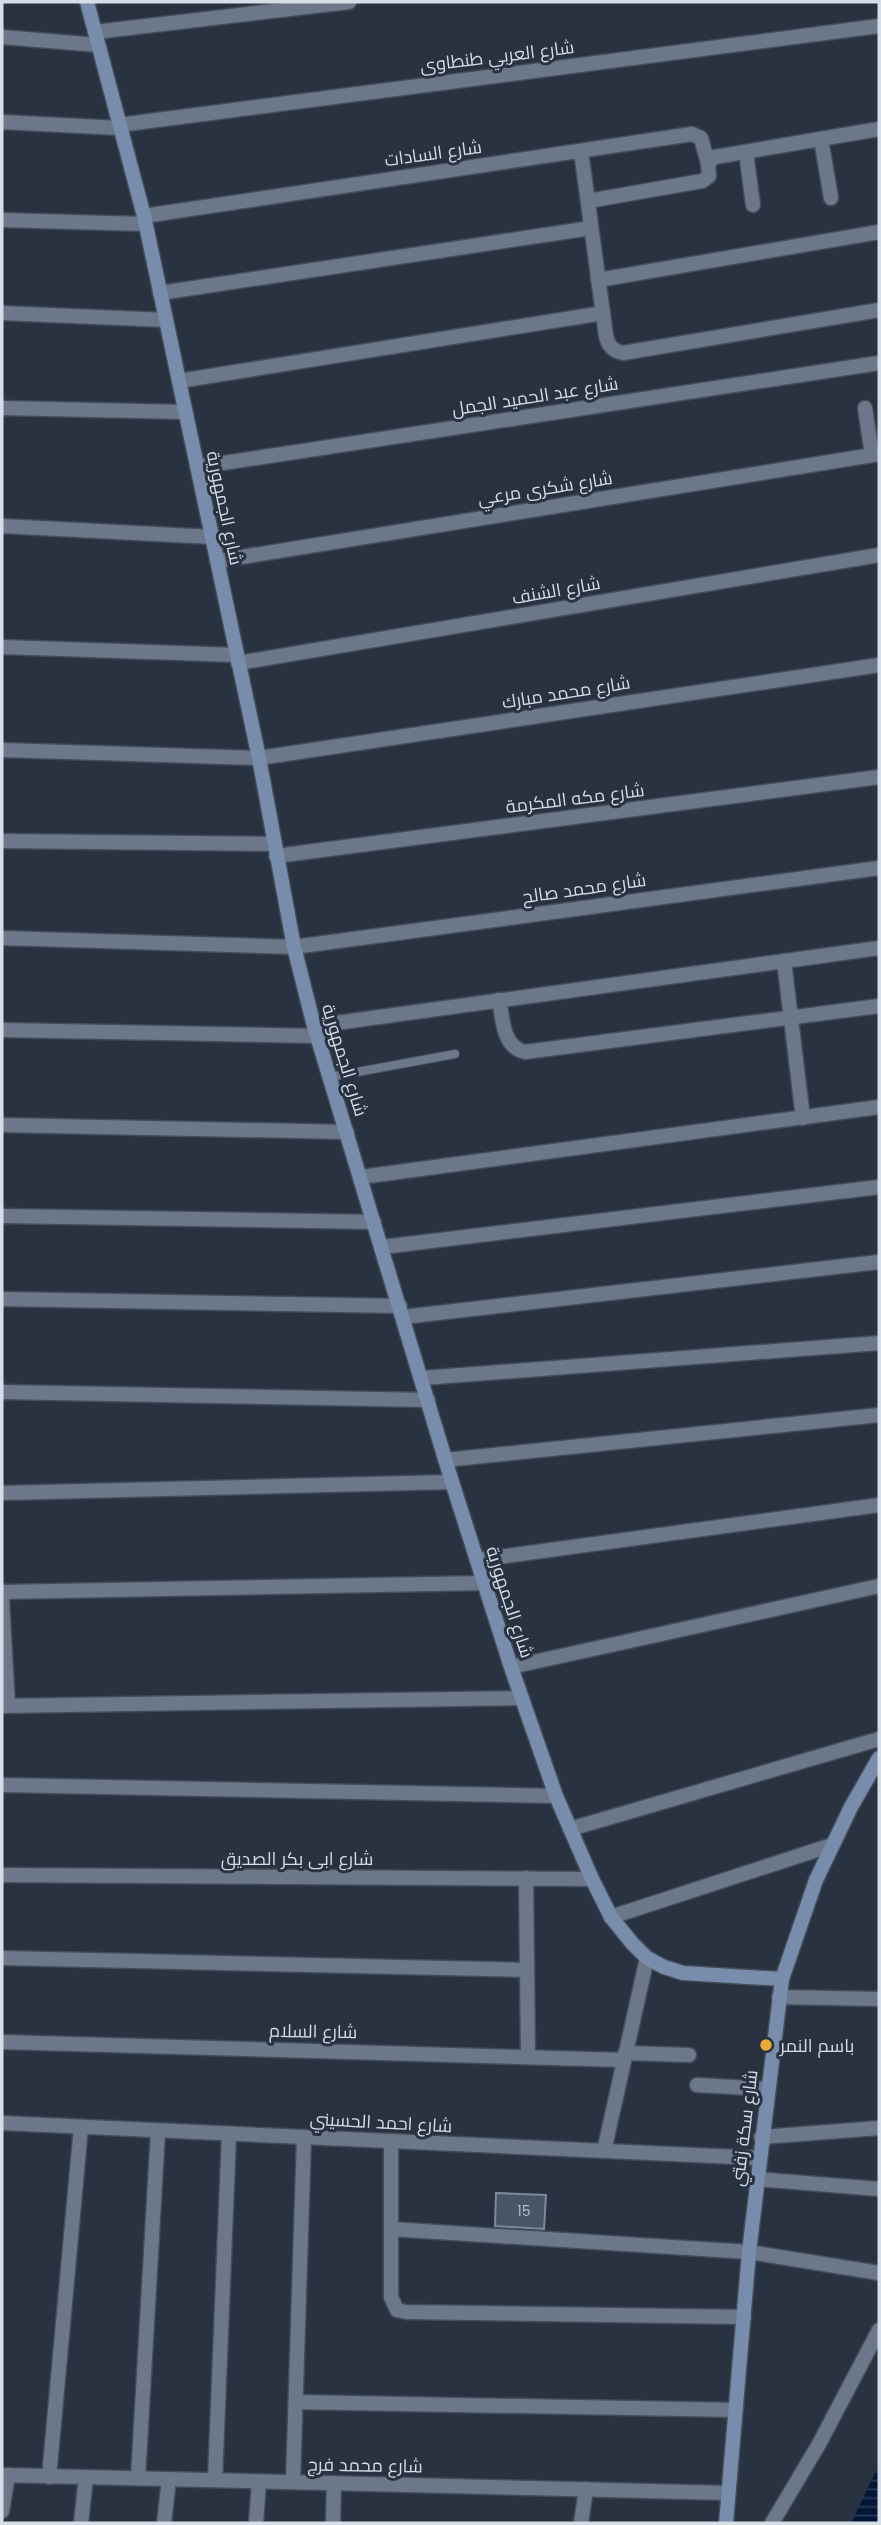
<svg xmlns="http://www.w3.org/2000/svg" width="881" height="2525" viewBox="0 0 881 2525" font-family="Poppins,Cairo,sans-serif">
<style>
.water{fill:url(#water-rules)}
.building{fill:#495565;stroke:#7e8a9c;stroke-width:2}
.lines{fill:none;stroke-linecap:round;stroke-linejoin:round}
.lane-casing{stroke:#434d59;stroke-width:10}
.street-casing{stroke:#434d59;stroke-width:17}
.secondary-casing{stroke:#434d59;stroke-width:17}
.lane{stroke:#6c7889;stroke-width:8}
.street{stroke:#6c7889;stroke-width:14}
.secondary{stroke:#788dac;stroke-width:14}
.poi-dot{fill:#eaaa39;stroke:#283241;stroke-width:2.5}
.labels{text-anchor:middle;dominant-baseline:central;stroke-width:6;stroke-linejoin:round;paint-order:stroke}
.number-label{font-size:14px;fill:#b3bbc6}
.street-label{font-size:18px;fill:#d6dde7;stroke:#283241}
.poi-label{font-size:18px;fill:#d6dde7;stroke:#283241;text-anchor:start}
</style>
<defs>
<pattern id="water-rules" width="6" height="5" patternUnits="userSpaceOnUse" patternTransform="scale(1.75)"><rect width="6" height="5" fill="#021737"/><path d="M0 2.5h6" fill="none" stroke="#263854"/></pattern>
</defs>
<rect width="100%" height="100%" fill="#283241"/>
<path class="water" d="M879,2465V2523H851Z"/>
<path class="building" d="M496,2193L546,2195L544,2229L495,2226Z"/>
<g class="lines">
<g class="lane-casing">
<path id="lane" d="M330,1077L455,1054"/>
</g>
<g class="street-casing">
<g id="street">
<path d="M95,32L349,2"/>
<path d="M2,37L98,45"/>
<path d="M2,122L120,128"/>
<path d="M119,125L879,26"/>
<path d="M821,139L831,198"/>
<path d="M581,151L606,336C608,346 613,351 623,353L879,310"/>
<path d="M746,152L753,205"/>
<path d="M588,201L702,181L709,176L708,163L715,157L879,129"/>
<path d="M144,216L692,134L701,138L708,163"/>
<path d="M2,220L145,224"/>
<path d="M598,280L879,232"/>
<path d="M160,293L591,228"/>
<path d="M2,313L166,320"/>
<path d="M179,381L603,313"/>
<path d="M2,408L185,412"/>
<path d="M865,408L872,455"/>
<path d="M197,467L879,363"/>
<path d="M2,526L212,537"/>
<path d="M217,561L879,454"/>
<path d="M2,647L237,655"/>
<path d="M238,663L879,555"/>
<path d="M2,750L259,758L879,665"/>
<path d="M2,841L274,844"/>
<path d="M276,856L879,777"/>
<path d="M2,938L294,947L879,868"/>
<path d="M784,961L803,1118"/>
<path d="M499,1000C503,1018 502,1047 525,1052L879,1006"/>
<path d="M314,1026L879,948"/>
<path d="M2,1030L317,1036"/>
<path d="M2,1125L347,1132"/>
<path d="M361,1177L879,1107"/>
<path d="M2,1216L374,1222"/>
<path d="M382,1247L879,1187"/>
<path d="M2,1299L400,1306"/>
<path d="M403,1317L879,1262"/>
<path d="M422,1378L879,1343"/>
<path d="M2,1392L428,1400"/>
<path d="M445,1460L879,1415"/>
<path d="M2,1493L452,1482"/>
<path d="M477,1560L879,1505"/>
<path d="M2,1592L484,1583"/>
<path d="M2,1600L8,1706"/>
<path d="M511,1667L879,1586"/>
<path d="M2,1706L522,1698"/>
<path d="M2,1785L556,1796"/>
<path d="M570,1829L879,1739"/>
<path d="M2,1875L592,1879"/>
<path d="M526,1878L528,2056"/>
<path d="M611,1917L832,1845"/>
<path d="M2,1958L527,1970"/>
<path d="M779,1997L879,1999"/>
<path d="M2,2042L624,2060"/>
<path d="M625,2053L689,2055"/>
<path d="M697,2085L767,2089"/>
<path d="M2,2123L759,2158"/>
<path d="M761,2137L879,2128"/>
<path d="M391,2141V2297L397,2310L406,2312L744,2317"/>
<path d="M604,2151L647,1958"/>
<path d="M757,2179L879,2189"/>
<path d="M391,2229L749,2252L879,2273"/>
<path d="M296,2402L736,2410"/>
<path d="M2,2475L728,2493"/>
<path d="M49,2477L81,2127"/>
<path d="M138,2478L158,2131"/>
<path d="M215,2480L229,2134"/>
<path d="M293,2482L304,2137"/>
<path d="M2,2511L8,2475"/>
<path d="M81,2523L86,2477"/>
<path d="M164,2523L169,2479"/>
<path d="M256,2523L259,2482"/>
<path d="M333,2523L334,2483"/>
<path d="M581,2523L586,2489"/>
<path d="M772,2523L819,2444L879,2330"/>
</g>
</g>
<g class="secondary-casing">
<g id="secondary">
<path d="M87,2L144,216L259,758L294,947L314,1026L452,1482L511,1667L556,1796L592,1879L611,1917L632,1943L647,1958L664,1967L683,1973L782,1979"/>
<path d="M726,2523L749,2252L782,1979L816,1880L851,1807L879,1758"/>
</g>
</g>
<use href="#lane" class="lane"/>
<use href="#street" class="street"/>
<use href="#secondary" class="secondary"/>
</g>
<circle class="poi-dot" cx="766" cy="2045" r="7"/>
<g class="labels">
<g class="number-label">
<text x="524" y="2211">15</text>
</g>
<g class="street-label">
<text transform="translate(497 56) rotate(-7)">شارع العربي طنطاوى</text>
<text transform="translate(433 153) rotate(-8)">شارع السادات</text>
<text transform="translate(535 396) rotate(-9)">شارع عبد الحميد الجمل</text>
<text transform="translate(545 488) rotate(-9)">شارع شكرى مرعي</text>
<text transform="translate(225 508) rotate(78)">شارع الجمهورية</text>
<text transform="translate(556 590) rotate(-10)">شارع الشنف</text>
<text transform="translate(566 692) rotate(-9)">شارع محمد مبارك</text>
<text transform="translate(575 798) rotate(-7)">شارع مكه المكرمة</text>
<text transform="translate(584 888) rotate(-8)">شارع محمد صالح</text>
<text transform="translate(345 1060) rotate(73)">شارع الجمهورية</text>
<text transform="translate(510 1602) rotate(72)">شارع الجمهورية</text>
<text x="297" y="1858">شارع ابى بكر الصديق</text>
<text transform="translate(313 2031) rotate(1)">شارع السلام</text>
<text transform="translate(381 2122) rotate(3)">شارع احمد الحسيني</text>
<text transform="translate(744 2128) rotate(-83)">شارع سكة زفتي</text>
<text transform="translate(365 2465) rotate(1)">شارع محمد فرج</text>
</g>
<g class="poi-label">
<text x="780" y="2045">باسم النمر</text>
</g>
</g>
<rect width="881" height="2525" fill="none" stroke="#d6dde7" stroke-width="7"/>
</svg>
